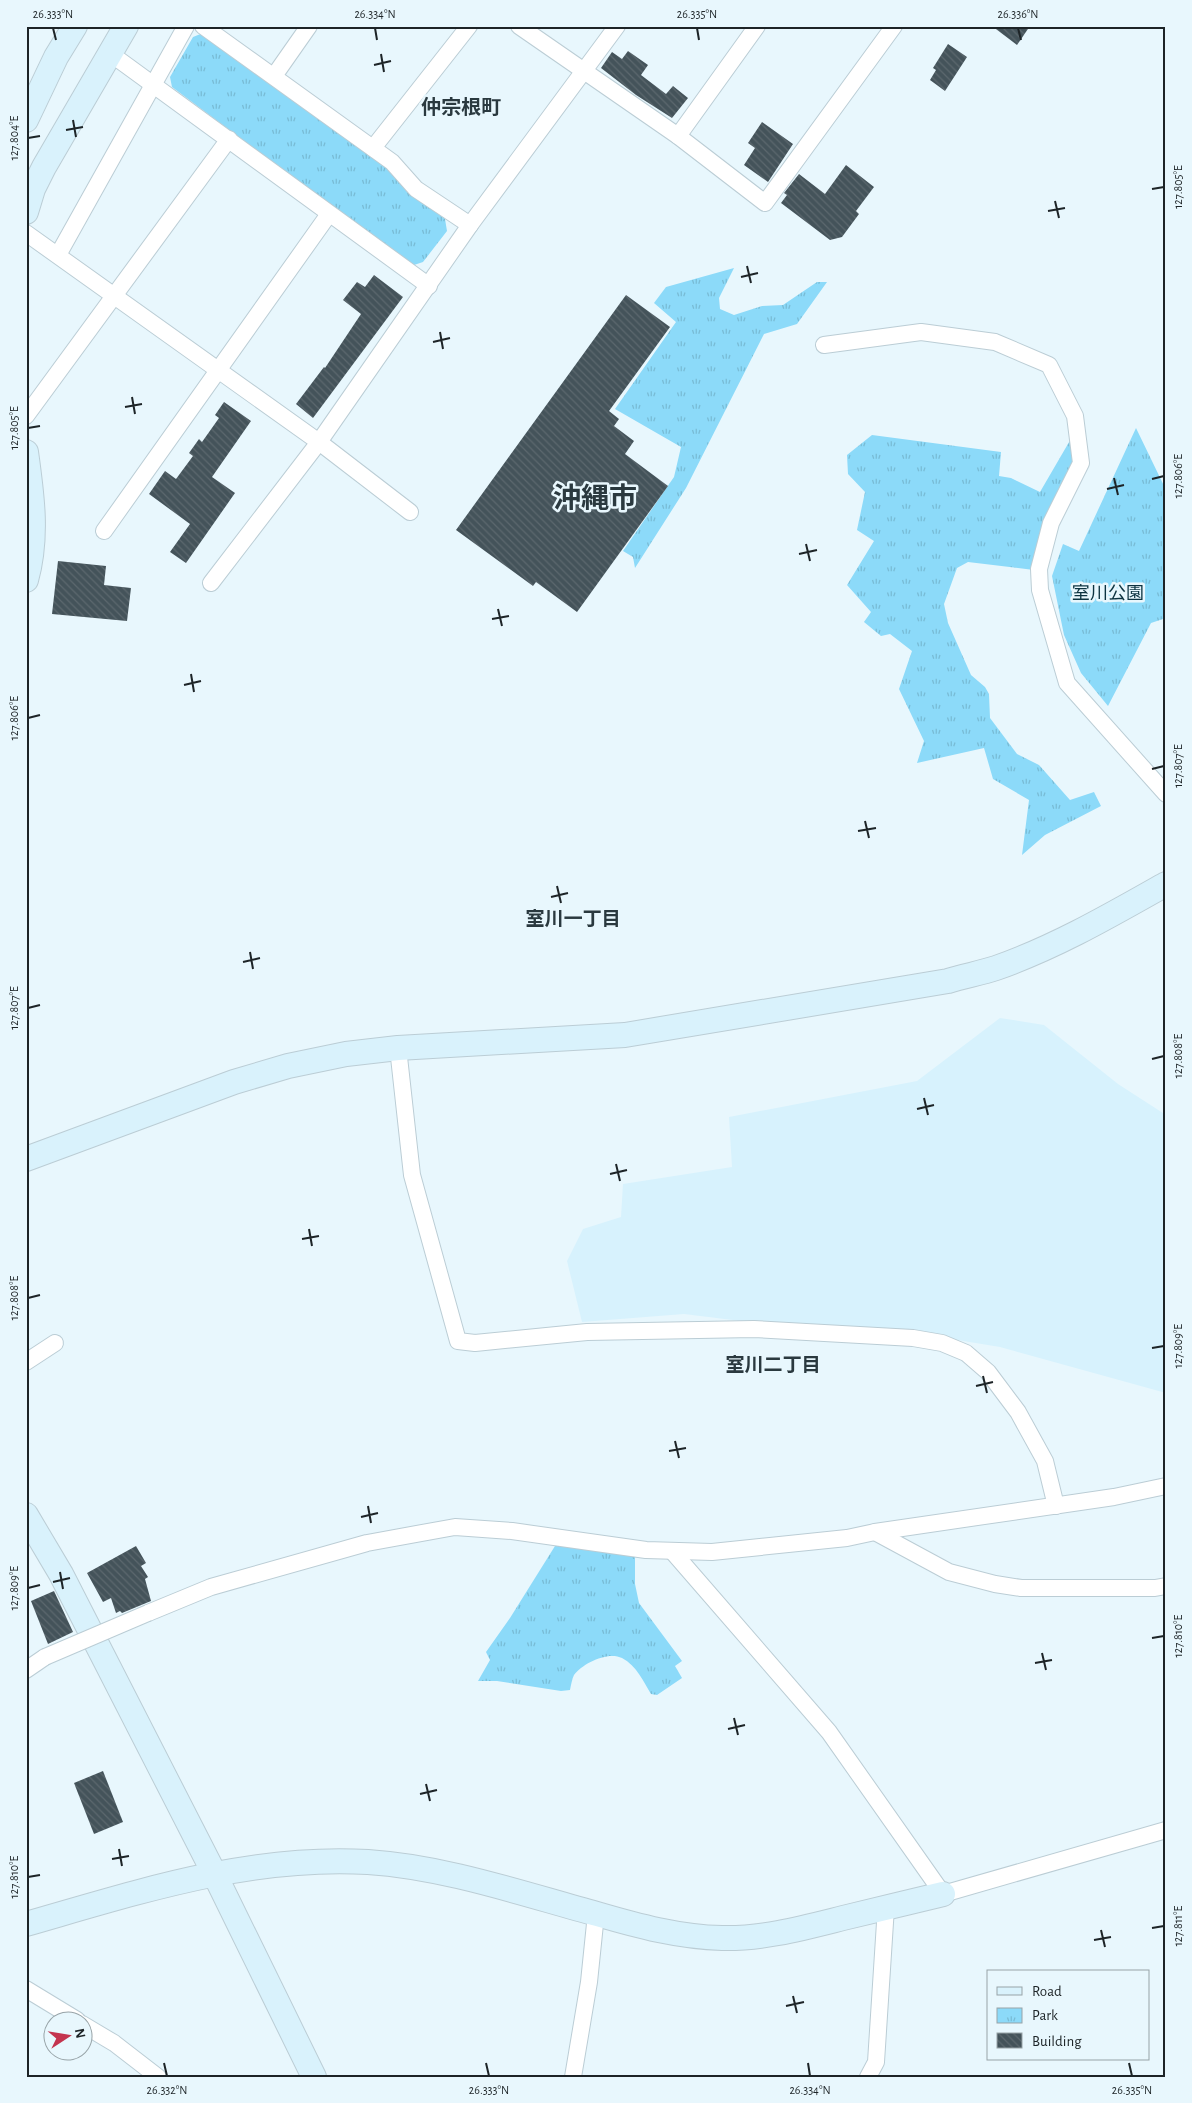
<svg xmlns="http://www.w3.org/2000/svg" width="1192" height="2103" viewBox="0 0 1192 2103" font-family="'Alegreya Sans','Noto Sans JP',sans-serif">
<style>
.built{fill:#d7f2fd}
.park{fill:url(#park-tufts)}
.building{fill:url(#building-back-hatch)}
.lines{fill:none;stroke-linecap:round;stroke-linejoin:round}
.street-casing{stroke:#bbcdd5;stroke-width:18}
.secondary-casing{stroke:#bbcdd5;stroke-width:26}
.street{stroke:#fff;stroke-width:16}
.secondary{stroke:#d9f2fc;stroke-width:24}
.street-bridge-casing{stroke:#bbcdd5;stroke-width:18;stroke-linecap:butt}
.street-bridge{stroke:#fff;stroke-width:16}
.ticks{fill:none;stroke:#1d2427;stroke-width:2}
.labels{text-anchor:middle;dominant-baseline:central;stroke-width:5;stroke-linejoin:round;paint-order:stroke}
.park-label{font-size:18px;fill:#0c3341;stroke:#e8f7fd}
.neighbourhood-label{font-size:19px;font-weight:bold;fill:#2a393f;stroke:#e8f7fd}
.quarter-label{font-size:20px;font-weight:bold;fill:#2a393f;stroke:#e8f7fd}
.town-label{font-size:28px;font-weight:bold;fill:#2a393f;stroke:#e8f7fd}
.neatline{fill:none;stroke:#1d2427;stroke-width:2}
.ticks-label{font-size:12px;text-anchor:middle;fill:#1d2427}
</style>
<defs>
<pattern id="park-tufts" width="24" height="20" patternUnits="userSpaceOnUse" patternTransform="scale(1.25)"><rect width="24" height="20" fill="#8cdaf9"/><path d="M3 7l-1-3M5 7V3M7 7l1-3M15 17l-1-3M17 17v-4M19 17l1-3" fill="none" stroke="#78bbd5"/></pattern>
<pattern id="building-back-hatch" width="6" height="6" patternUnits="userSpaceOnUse" patternTransform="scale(1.25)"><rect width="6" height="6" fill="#44535a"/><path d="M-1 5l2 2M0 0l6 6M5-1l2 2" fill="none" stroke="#5c686e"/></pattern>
</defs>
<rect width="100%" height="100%" fill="#e8f7fd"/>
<path class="built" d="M1000,1018L1044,1025L1118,1084L1166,1115V1393L1000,1347L933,1336L749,1322L684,1314L582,1322L567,1261L583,1229L621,1217L623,1184L732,1167L729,1117L917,1081Z"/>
<g class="park">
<path d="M203,33L388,167L414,196L445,219L447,231L423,262L411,266L172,87L170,77L193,37Z"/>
<path d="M734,268L719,298L720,309L734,315L762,306L783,305L817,282H827L797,324L764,334L686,488L635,568L633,557L623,551L674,477L681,447L615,409L676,322L654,303L666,287Z"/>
<path d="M1136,428L1166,490V618L1151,623L1108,706L1081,673L1064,635L1052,576L1063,544L1079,551Z"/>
<path d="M872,435L1001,452L999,476L1011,478L1040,492L1072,437L1075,460L1034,570L968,562L957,568L944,604L948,623L971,675L985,687L989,694L990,718L1017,754L1039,765L1070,800L1094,792L1101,806L1045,835L1022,855L1029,800L993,779L984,748L917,763L924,741L899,689L912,651L890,634L881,636L864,622L871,612L847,585L874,541L857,530L865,492L848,474L847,455Z"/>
<path d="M560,1538L635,1548V1584L639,1603L682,1661L675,1666L682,1678L657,1695L651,1694C643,1681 637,1666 622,1658C608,1651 583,1663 574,1675C572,1679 571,1685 570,1690L561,1691L497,1681H478L490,1660L486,1652L510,1618Z"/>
</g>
<g class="building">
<path d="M992,26H1030L1017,45Z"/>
<path d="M948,44L967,57L945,91L930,80L936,70L933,68Z"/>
<path d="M628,51L648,65L641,75L666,94L673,86L688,98L672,118L636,95L601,68L612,52L622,59Z"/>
<path d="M762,122L793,144L768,182L744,165L755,148L748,143Z"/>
<path d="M846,165L874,187L856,211L859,214L842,237L830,240L781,203L787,195L784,193L799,174L825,194Z"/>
<path d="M374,275L403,297L313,418L296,404L324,367L325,368L361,314L343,300L357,282L365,287Z"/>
<path d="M626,295L670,327L609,411L619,419L614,426L634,441L625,454L668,486L577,612L536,582L533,586L456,530Z"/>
<path d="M224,402L251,421L212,477L235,493L186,563L170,552L190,524L149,494L165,471L176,479L193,456L189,453L199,439L202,442L219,418L215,415Z"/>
<path d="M58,561L106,566L104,585L131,588L127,621L52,614Z"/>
<path d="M136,1546L146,1563L141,1566L148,1577L145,1579L151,1601L122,1613L120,1611L116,1613L111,1598L103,1602L87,1573Z"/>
<path d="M54,1591L73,1632L48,1644L31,1601Z"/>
<path d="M103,1771L123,1822L94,1834L74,1783Z"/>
</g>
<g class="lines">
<g class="street-casing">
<g id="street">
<path d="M203,26L392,162L416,189L470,225"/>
<path d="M519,26L678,136L765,203L894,26"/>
<path d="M111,54L429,286"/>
<path d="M274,76L309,26"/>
<path d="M678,136L757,26"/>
<path d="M373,148L469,26"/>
<path d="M26,233L319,442L410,512"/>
<path d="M58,255L186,26"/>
<path d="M824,345L921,332L995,342L1049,365L1075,416L1081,463L1051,523L1039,569L1040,590L1067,683L1166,794"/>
<path d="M26,416L229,139"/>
<path d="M104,531L329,214"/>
<path d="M211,583L319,442L470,225L617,26"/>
<path d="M398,1048L412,1175L458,1341L475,1343L587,1332L754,1329L913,1338L942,1343L966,1353L988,1372L1018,1412L1045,1461L1056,1506"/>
<path d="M26,1362L55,1343"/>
<path d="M875,1532L949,1572L995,1584L1021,1588H1155L1166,1586"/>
<path d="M672,1551L829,1732L943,1894L1166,1830"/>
<path d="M148,1613L211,1587L367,1543L455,1527L512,1531L646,1550L712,1552L847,1538L875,1532L1114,1497L1166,1486"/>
<path d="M26,1670L45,1657"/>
<path d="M26,1989L77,2020"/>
<path d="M82,2024L114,2043L158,2077"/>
<path d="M573,2077L589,1982L596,1914"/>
<path d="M868,2077L876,2062L886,1907"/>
</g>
</g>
<g class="secondary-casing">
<g id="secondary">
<path d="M26,120L56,57L75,26"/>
<path d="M26,212L33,189L44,167L126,26"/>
<path d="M26,452C32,495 38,537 26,580"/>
<path d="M26,1159L234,1082L288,1066L346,1054L398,1048L625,1035L948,981C964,976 981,973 996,968C1056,947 1111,915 1166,884"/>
<path d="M26,1515L61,1574L214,1873L314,2077"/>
<path d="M26,1924C138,1892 250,1855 368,1862C445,1867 523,1894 597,1914C638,1926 679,1937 722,1938C763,1939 803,1928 843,1918C876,1910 910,1902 943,1894"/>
</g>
</g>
<use href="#street" class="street"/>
<use href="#secondary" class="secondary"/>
<g class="street-bridge-casing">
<path id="street-bridge" d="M45,1657L148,1613"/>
</g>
<use href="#street-bridge" class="street-bridge"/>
</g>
<path class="ticks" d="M53,28L56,40M375,28L377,40M697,28L699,40M1018,28L1021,40M381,54L384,72M374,65L391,61M73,120L76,137M66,130L83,127M28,138L40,136M1152,189L1164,187M1055,201L1059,218M1048,211L1065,208M747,266L751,283M741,277L758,273M440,332L443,349M433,342L450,338M132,397L135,414M125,407L142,404M28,428L40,426M1114,478L1118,495M1152,479L1164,476M1107,489L1124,485M806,544L810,561M799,554L817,550M498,609L502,626M492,619L509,616M191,674L194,692M184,685L201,681M28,718L40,715M1152,769L1164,766M865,821L869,838M858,831L876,828M557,886L561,903M551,897L568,893M250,952L253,969M243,962L260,958M28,1008L40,1005M1152,1059L1164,1056M924,1098L928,1115M917,1109L934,1105M616,1164L620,1181M610,1174L627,1170M309,1229L312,1246M302,1239L319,1236M28,1298L40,1295M1152,1348L1164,1346M983,1376L987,1393M976,1386L993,1382M675,1441L679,1458M669,1451L686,1448M368,1506L371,1523M361,1517L378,1513M60,1572L63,1589M53,1582L70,1578M28,1588L40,1585M1152,1638L1164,1636M1042,1653L1046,1670M1035,1663L1052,1660M734,1718L738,1735M728,1729L745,1725M426,1784L430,1801M420,1794L437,1790M119,1849L122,1866M112,1859L129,1856M28,1877L40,1875M1152,1928L1164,1926M1101,1930L1105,1947M1094,1940L1111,1937M793,1996L797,2013M786,2006L804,2002M164,2063L167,2076M486,2063L489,2076M808,2063L810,2076M1129,2063L1132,2076"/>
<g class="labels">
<g class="park-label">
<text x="1108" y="594">室川公園</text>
</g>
<g class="neighbourhood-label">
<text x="573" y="919">室川一丁目</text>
<text x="773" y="1365">室川二丁目</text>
</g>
<g class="quarter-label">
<text x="461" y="108">仲宗根町</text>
</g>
<g class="town-label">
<text x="595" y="499">沖縄市</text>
</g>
</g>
<rect width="1192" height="2103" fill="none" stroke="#e8f7fd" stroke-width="55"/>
<rect x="987" y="1970" width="162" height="90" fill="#e8f7fd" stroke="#97a3a7"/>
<rect x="997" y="1987" width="25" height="8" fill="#d9f2fc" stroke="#97a3a7"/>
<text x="1032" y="1996" font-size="15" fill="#1d2427">Road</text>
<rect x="997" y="2008" width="25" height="15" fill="url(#park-tufts)" stroke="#97a3a7"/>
<text x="1032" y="2020" font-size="15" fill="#1d2427">Park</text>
<rect x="997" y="2033" width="25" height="15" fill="url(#building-back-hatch)" stroke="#97a3a7"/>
<text x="1032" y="2046" font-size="15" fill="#1d2427">Building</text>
<g transform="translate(68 2036) rotate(78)"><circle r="24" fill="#e8f7fd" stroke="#97a3a7"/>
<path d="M0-4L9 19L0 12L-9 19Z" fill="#c4344f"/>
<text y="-8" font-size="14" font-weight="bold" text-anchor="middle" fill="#1d2427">N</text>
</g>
<rect x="28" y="28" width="1136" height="2048" class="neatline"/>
<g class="ticks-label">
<text x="53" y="18">26.333°N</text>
<text x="375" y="18">26.334°N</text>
<text x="697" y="18">26.335°N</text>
<text x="1018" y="18">26.336°N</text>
<text transform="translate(14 138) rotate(-90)" y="4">127.804°E</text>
<text transform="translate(1178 187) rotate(-90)" y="4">127.805°E</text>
<text transform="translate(14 428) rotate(-90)" y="4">127.805°E</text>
<text transform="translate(1178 476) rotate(-90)" y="4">127.806°E</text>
<text transform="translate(14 718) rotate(-90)" y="4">127.806°E</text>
<text transform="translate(1178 766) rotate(-90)" y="4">127.807°E</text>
<text transform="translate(14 1008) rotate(-90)" y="4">127.807°E</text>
<text transform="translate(1178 1056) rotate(-90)" y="4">127.808°E</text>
<text transform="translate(14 1298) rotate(-90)" y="4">127.808°E</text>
<text transform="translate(1178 1346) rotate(-90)" y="4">127.809°E</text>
<text transform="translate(14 1588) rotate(-90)" y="4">127.809°E</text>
<text transform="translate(1178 1636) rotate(-90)" y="4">127.810°E</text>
<text transform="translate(14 1877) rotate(-90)" y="4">127.810°E</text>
<text transform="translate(1178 1926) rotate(-90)" y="4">127.811°E</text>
<text x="167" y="2094">26.332°N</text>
<text x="489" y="2094">26.333°N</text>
<text x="810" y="2094">26.334°N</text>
<text x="1132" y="2094">26.335°N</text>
</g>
</svg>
